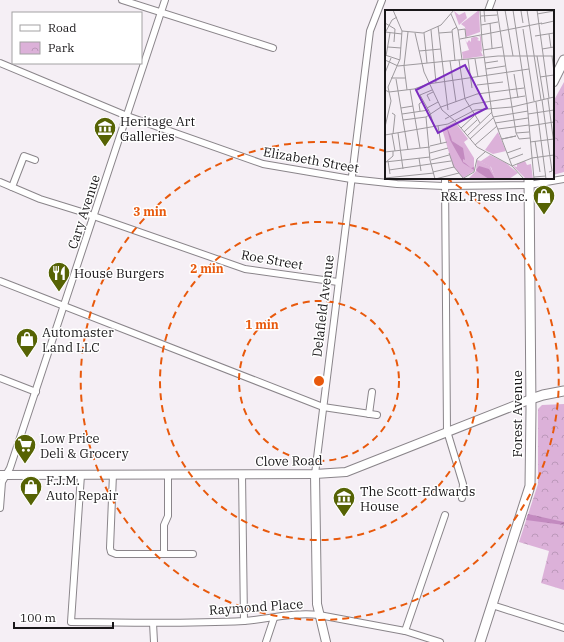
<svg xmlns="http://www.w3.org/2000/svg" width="564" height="642" viewBox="0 0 564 642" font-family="'IBM Plex Serif',serif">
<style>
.park{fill:url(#park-crowns)}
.water{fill:url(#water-waves)}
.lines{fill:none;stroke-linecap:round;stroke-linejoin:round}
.minor-casing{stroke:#8a858a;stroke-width:8}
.tertiary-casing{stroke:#8a858a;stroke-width:10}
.secondary-casing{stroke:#8a858a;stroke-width:11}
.minor{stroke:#fff;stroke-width:6}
.tertiary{stroke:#fff;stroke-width:8}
.secondary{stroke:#fff;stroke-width:9}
.ring{fill:none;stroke:#e8590c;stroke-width:2;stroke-dasharray:7 5}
.labels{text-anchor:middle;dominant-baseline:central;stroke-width:3;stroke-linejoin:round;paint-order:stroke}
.poi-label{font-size:13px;fill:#191719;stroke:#fff;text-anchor:start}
.street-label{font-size:13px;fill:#191719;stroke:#fff}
.inset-road{fill:none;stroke:#9d999d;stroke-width:1}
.view{fill:#7b2cbf;fill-opacity:0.15;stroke:#7b2cbf;stroke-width:2}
.inset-edge{fill:none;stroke:#191719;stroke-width:2}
.centre{fill:#e8590c;stroke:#fff;stroke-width:2}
.ring-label{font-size:12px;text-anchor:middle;font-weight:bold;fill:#e8590c;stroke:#fff;stroke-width:3;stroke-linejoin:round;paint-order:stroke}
</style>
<defs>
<pattern id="park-crowns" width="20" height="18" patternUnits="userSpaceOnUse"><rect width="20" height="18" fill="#dcb1d9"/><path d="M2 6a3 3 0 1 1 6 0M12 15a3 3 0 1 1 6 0" fill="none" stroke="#bc98ba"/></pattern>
<pattern id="water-waves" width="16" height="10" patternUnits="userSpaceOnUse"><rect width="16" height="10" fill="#c38ac0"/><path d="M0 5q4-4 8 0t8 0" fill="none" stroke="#9e709b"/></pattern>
</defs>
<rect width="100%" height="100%" fill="#f5eff5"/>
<g class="park">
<path d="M564,82V172L553,175V102Z"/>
<path d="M564,404V590L541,583L549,551L519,542L538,484V409L542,405Z"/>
</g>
<path class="water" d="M528,514L564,522V525L526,520Z"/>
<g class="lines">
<g class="minor-casing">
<g id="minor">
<path d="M122,0L273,48"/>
<path d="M488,11L492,0"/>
<path d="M0,63L127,116L263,164L351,179L397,184L444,186L529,185L564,179"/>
<path d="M445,178L447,431L463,484L462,498"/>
<path d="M0,182L40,199L82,212L245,269L338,282"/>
<path d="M12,187L24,156L35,160"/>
<path d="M0,281L323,407L377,415"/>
<path d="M0,378L36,392"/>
<path d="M369,414L372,392"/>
<path d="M113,474L110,548L111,552L116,554H193"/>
<path d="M242,474L244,621"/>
<path d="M315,474L370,31L382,0"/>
<path d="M81,475L71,622C128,623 186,624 244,621C269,619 294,612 319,615L405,631L440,642"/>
<path d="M0,508L2,482L10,468L165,0"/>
<path d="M164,553V525L168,516V474"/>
<path d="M492,605L564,628"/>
<path d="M153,623L154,642"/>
<path d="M405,631L445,515"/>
<path d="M266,642L274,618"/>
</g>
</g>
<g class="tertiary-casing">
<g id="tertiary">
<path d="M315,474L317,604L326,642"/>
<path d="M0,475L315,474L346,472L531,399"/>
</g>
</g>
<g class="secondary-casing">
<g id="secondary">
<path d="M553,82L564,60"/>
<path d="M531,399L543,395L564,391"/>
<path d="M480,642L530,486L531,409L529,178"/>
</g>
</g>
<use href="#minor" class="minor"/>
<use href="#tertiary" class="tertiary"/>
<use href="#secondary" class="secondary"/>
</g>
<g class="ring">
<circle cx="319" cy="381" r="80"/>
<circle cx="319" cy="381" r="159"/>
<path d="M446 178A239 239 0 1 1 385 151"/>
</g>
<defs>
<g id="museum-pin" transform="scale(1.15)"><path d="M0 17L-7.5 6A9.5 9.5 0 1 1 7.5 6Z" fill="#566304" stroke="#fff"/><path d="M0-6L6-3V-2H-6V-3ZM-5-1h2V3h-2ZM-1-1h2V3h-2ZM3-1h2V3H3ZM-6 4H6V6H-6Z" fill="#fff"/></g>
<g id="shop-pin" transform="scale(1.15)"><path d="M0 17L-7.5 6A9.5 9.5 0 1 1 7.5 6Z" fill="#566304" stroke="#fff"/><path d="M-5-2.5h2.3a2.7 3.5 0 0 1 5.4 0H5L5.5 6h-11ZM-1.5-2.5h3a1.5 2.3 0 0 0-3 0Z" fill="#fff"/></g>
<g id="restaurant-pin" transform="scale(1.15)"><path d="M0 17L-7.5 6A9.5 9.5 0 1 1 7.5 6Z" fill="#566304" stroke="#fff"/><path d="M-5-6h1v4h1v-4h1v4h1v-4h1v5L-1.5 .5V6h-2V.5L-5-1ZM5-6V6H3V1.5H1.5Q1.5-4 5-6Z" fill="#fff"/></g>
<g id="supermarket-pin" transform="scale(1.15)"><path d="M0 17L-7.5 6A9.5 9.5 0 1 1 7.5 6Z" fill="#566304" stroke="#fff"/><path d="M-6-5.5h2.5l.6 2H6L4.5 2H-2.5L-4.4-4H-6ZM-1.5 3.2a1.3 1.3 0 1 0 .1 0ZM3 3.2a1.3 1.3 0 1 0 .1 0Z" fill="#fff"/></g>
</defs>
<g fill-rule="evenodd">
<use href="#museum-pin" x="105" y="128"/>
<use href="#shop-pin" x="544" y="196"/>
<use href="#restaurant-pin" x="59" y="273"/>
<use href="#shop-pin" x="27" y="339"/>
<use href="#supermarket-pin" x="25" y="445"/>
<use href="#shop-pin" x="31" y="487"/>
<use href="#museum-pin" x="344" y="498"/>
</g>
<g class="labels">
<g class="poi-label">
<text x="120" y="121">Heritage Art<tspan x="120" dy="15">Galleries</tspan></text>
<text x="528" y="196" text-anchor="end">R&amp;L Press Inc.</text>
<text x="74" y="273">House Burgers</text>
<text x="42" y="332">Automaster<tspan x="42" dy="15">Land LLC</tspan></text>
<text x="40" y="438">Low Price<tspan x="40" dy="15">Deli &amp; Grocery</tspan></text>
<text x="46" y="480">F.J.M.<tspan x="46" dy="15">Auto Repair</tspan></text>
<text x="360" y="491">The Scott-Edwards<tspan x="360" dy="15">House</tspan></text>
</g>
<g class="street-label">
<text transform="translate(311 160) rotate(10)">Elizabeth Street</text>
<text transform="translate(84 212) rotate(-72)">Cary Avenue</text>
<text transform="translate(272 260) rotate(10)">Roe Street</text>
<text transform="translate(323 306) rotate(-83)">Delafield Avenue</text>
<text transform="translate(517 414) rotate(-90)">Forest Avenue</text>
<text transform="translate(289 461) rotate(-1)">Clove Road</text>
<text transform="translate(256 607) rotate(-4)">Raymond Place</text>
</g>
</g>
<g transform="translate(385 10)">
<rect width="169" height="169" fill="#f5eff5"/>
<path d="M96,26L97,42L95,40L98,46L78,49L77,42L84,40L80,29L84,28L80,29L82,33L84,30L86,32V28L89,27H92L94,29L92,30L95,31V27H93Z" fill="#dcb1d9"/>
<path d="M69,1L74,5L80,2L82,8L74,15ZM105,145L121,153L133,163L124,169L110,168L106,157L92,150L96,151ZM140,151L142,155L146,154L148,169H141L128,156L132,157V154Z" fill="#dcb1d9"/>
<path d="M94,0L95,22L81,27L80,17L76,14ZM70,112L83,129L79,132L89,148V161L78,168L68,156L57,119ZM113,122L121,141L108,144L100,140ZM92,150L105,156L110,167L114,169H83L91,161Z" fill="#dcb1d9"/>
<path d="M61,115L66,127L67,131L78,138L80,150L78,149V152L80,153L86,158L89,157V160L78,153L65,130ZM94,156L104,159L110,169H104L93,162L91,160Z" fill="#c38ac0"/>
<path class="inset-road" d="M8,0L17,21L38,23L56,15L69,0M95,0L97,31L107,104L127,156L147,148M99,0L100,12M112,0L131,123L134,129L145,128M120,0L128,46M128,0L142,93L149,169M142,0L156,90M152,0L164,88M136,1L138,13M66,4L73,20L77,50M152,4L169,1M96,6L112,5M0,13L10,19L9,32M105,13L107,38M156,14L169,11M96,15L113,12M53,16L63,100M138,19L149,91M46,20L51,73M73,20L80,19L81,28M0,22L17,24M0,23L7,10L12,7M30,23L39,62L57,100L70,111M39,23L42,53M54,23L67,22M164,24L166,38M150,26L169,23M75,29L157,13M3,37L16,38M157,39L169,37M98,40L117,37M34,41L56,39M0,45L15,50M1,46L5,23M152,46L159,89M167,46L169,62M83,49L87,78M90,49L93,67M0,50L13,56L113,46H169M74,50L80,89L95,113M65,51L71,92M70,51L67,20L72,17M100,53L113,51M101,59L120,56M0,63L6,48M129,64L133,88M155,67L169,65M6,68H20M11,69L23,140M92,75L118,72M25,79L35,138M0,80L4,82L29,79L43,74L144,59M22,80L19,56L23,22M47,80L35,85L45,103L49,116M163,89L169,134M157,90L167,161L164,162M45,91L42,85L48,82M151,92L161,169M16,98L28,96M42,98L53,92M35,101L34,94L38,91M7,103L10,105L8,124M17,104L44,100M143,104L169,100M41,107L45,150L50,169M108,107L143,101M60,109L88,94L140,86M18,110L41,107L56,97L92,84L139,78M70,111L92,137L127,156L139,169M110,113L143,108M53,116L56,134M144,116L169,112M0,117L6,91L3,77L15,49L17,21M76,118L89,106M113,119L144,115M79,122L92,110M13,123L18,159M131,123L144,122M7,124L10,141M0,125L63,114L90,100L127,97L169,87M82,126L107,102M85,129L108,108M117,129L131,126L117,129M150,131L155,162M145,132L169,129M90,135L112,116M45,136L62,132M0,142L45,137M45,143L63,138M64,143L69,157L78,168M122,143L136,138M34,148L36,161M147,148L169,145M125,149L138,144M46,150L64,145M3,151L5,164M0,152L45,147M1,152L8,146V141M4,160L66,151M48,162L69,157M149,167L161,166M0,168L49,163M50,169L74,163M77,169L89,162L92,149L100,142"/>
<path class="view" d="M80,55L102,98L53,123L31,80Z"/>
<rect width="169" height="169" class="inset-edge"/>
</g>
<circle cx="319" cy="381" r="6" class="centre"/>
<g class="ring-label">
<text x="150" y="216">3 min</text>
<text x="207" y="273">2 min</text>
<text x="262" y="329">1 min</text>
</g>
<rect x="12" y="12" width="130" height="52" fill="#ffffff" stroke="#a3a2a3"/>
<rect x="20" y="25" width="20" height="6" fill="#ffffff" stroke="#a3a2a3"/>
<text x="48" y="32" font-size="12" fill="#191719">Road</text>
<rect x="20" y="42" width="20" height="12" fill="url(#park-crowns)" stroke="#a3a2a3"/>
<text x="48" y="52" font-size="12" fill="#191719">Park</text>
<path d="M14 622v6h99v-6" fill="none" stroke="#191719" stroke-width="2"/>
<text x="20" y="622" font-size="12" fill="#191719" stroke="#ffffff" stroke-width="3" paint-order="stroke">100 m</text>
</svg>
